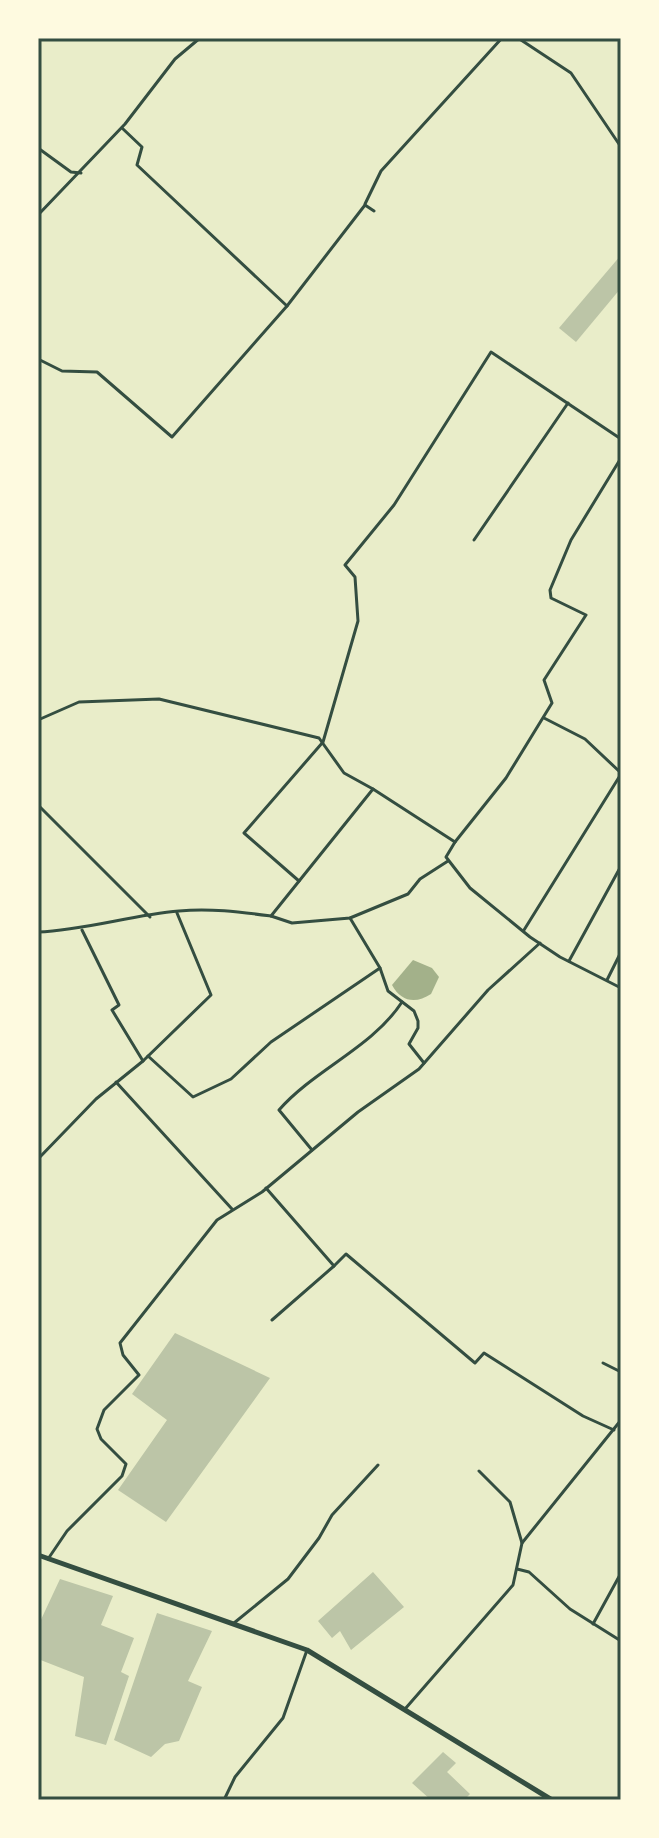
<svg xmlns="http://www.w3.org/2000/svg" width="659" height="1838" viewBox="0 0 659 1838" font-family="'Archivo Narrow',sans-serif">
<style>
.water{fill:#a3b18a}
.building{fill:#bcc5a7}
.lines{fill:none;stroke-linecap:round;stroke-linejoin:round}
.minor{stroke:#344e41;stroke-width:3}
.trunk{stroke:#344e41;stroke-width:5}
.neatline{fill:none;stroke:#344e41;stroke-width:3}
</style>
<rect width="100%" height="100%" fill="#e9edc9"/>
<path class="water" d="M413,960L432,968L439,977L431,994C416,1004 401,1002 392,985Z"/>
<g class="building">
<path d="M621,255V288L576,342L559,328Z"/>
<path d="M175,1333L270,1378L166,1522L118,1490L167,1420L132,1394Z"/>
<path d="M373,1572L404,1607L351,1650L340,1631L332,1638L318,1621Z"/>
<path d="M60,1579L113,1596L101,1625L134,1638L121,1672L129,1676L106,1745L75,1736L84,1677L38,1659V1626Z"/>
<path d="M157,1613L212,1631L188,1681L202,1687L179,1741L165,1744L151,1757L114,1740Z"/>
<path d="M443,1752L456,1763L447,1772L470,1794L464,1800H431L412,1783Z"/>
</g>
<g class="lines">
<g class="minor">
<path d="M518,38L571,73L621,147"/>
<path d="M122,128L142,147L137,165L287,306"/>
<path d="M38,148L71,172L81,173"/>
<path d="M365,204L381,171L502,38"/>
<path d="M38,215L125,124L175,59L200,38"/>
<path d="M38,359L62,371L97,372L172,437L287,306L365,205L374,211"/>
<path d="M474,540L568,403"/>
<path d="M544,718L585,739L621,773"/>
<path d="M38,720L79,702L159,699L319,738L344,773L373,789"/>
<path d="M38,805L150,917"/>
<path d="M455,842L446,857L470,888L530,937L560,957L621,988"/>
<path d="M299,881L244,833L323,742L358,621L355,577L345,565L394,505L491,352L621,439"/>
<path d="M271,916L292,923L350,918L408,894L420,879L448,861"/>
<path d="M82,930L119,1005L112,1010L143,1061"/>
<path d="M524,930L621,774"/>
<path d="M38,932C86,930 131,915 179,911C210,908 240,912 271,916L373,789L455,842L506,778L552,703L544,680L586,615L551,598L550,590L571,540L621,458"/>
<path d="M569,961L621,866"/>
<path d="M380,968L388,991L414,1011L418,1021V1028L409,1044L424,1063"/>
<path d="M607,980L621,952"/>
<path d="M148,1056L193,1097L231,1079L271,1042L380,968L350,918"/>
<path d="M116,1082L232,1209"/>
<path d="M312,1150L279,1110C315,1069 372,1048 402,1002"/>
<path d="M38,1159L96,1099L143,1061L211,995L177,913"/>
<path d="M266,1188L334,1266L272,1320"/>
<path d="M334,1266L346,1254L475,1363L484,1353L583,1416L614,1430"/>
<path d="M603,1363L621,1372"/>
<path d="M479,1471L510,1502L522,1543"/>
<path d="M48,1559L67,1531L122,1476L126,1464L101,1439L97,1429L104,1410L139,1375L123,1355L120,1343L217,1220L262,1192L358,1112L419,1069L488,990L540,943"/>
<path d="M517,1569L529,1572L570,1609L621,1641"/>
<path d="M234,1623L288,1579L319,1538L332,1515L378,1465"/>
<path d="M593,1624L621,1573"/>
<path d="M405,1709L513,1585L522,1543L621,1420"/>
<path d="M224,1800L235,1777L283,1718L307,1650"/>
</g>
<path class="trunk" d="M38,1555L307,1650L552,1800"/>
</g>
<rect width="659" height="1838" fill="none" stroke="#fefae0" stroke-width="80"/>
<rect x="40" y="40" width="579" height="1758" class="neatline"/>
</svg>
